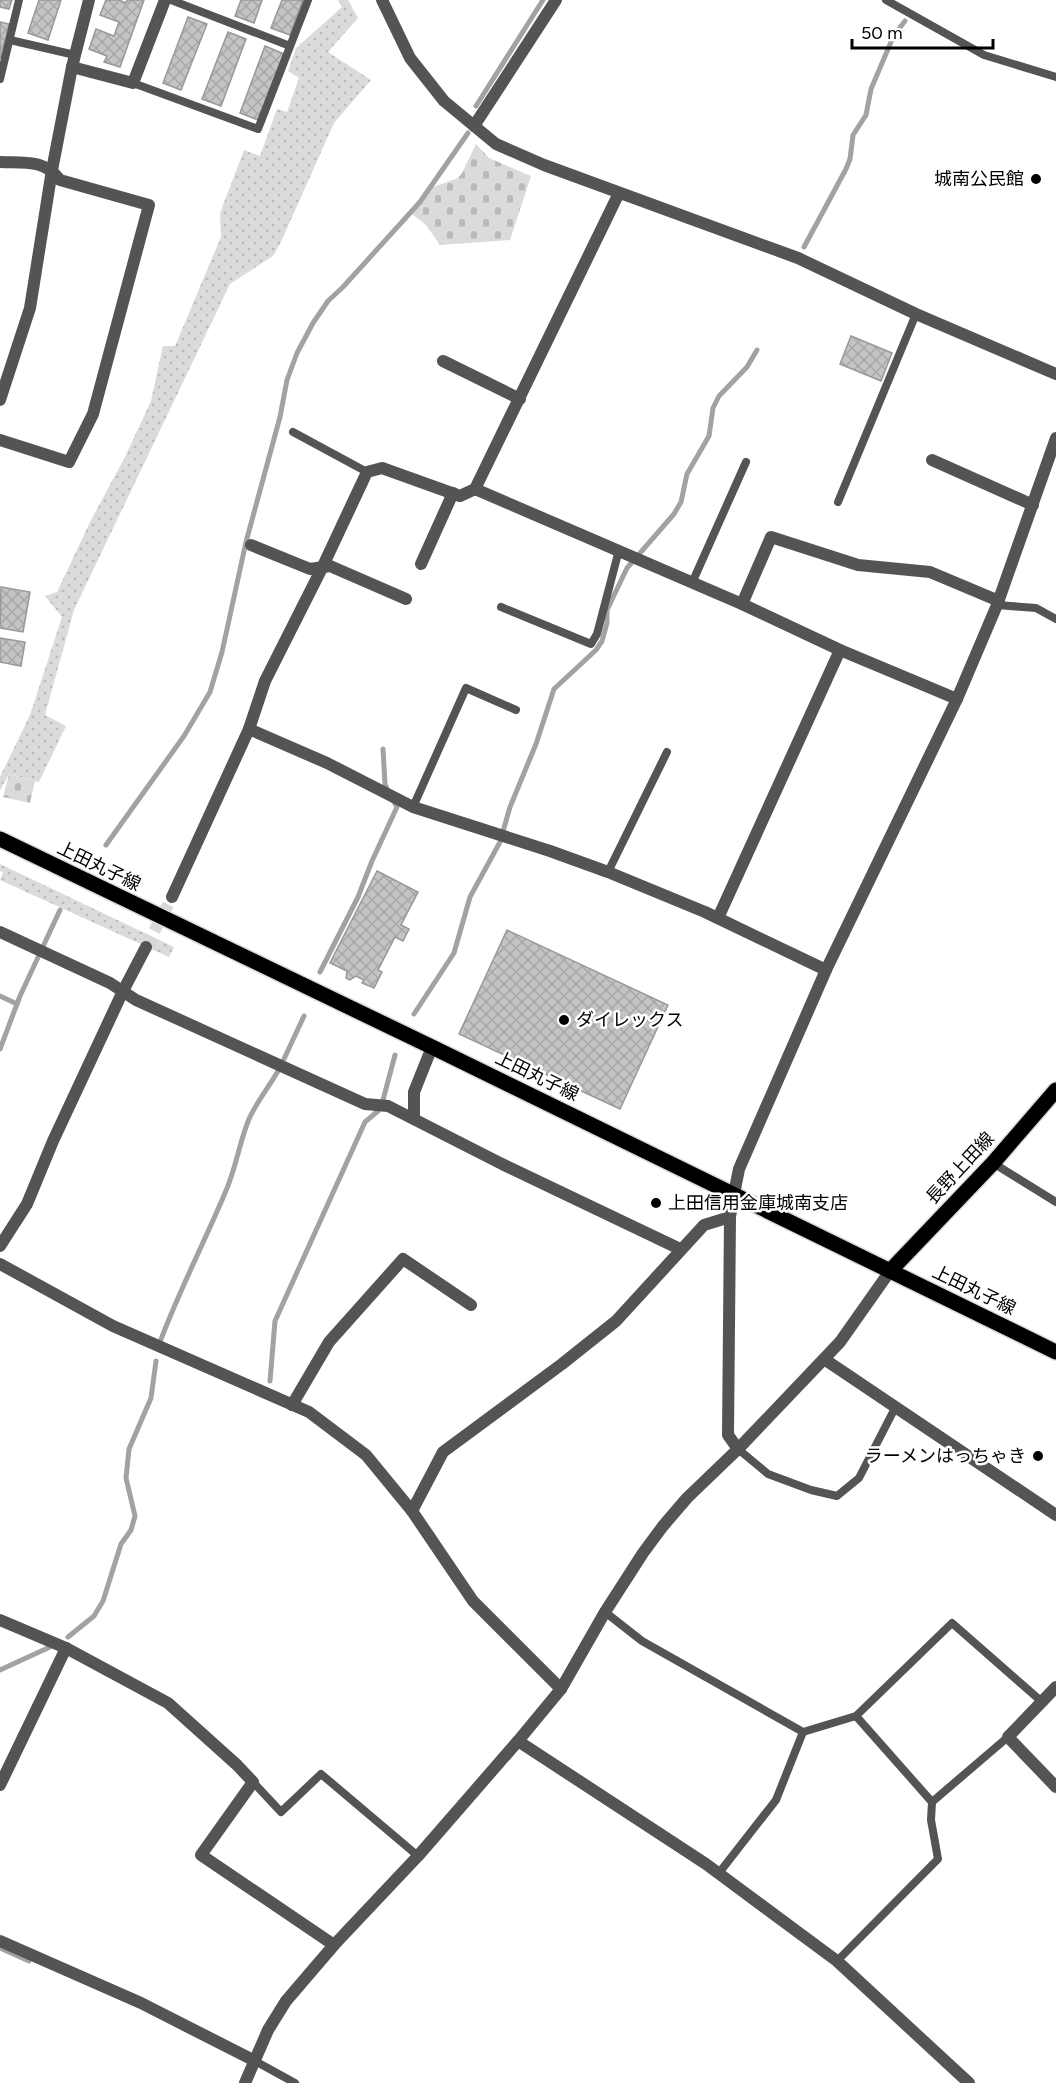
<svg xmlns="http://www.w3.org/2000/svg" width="1056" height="2083" viewBox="0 0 1056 2083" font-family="Figtree,'Noto Sans JP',sans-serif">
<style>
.grass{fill:url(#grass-dots)}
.cemetery{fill:url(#cemetery-stones)}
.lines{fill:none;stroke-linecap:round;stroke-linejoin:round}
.stream{stroke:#a2a2a2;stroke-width:5}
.building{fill:url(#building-cross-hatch);stroke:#989898;stroke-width:1.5}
.minor-tunnel{stroke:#d9d9d9;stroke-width:12;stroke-dasharray:12 6;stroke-linecap:butt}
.primary-casing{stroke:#dbdbdb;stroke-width:18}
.service{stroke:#545454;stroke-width:8}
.minor{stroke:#545454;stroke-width:12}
.tertiary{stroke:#545454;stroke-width:12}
.primary{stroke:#000;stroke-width:15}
.poi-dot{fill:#000;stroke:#fff;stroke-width:2}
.labels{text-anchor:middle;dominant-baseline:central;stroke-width:5;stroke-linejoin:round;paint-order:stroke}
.poi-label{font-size:18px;fill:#000;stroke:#fff;text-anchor:end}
.street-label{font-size:18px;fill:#000;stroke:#fff}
</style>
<defs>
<pattern id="grass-dots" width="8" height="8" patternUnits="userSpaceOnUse" patternTransform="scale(1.5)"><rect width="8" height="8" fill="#dbdbdb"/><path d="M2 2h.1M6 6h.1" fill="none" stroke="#bababa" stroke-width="1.8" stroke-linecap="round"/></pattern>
<pattern id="cemetery-stones" width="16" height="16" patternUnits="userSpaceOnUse" patternTransform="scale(1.5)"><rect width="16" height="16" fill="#dbdbdb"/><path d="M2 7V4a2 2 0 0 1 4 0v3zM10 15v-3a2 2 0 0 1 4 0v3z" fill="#bababa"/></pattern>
<pattern id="building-cross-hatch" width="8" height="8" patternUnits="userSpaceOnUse" patternTransform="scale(1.5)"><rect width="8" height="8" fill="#c4c4c4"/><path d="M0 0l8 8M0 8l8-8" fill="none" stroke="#a7a7a7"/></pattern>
</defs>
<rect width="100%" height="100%" fill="#fff"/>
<g class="grass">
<path d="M338,0H348L358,18L328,52L371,80L334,123L280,244L273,256L230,284L74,610L45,715L66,726L39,782L9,774L0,790V777L30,715L62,617L45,596L57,592L91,520L124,459L151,401L163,346H175L221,237L220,213L244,150L260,156L277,109L287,112L299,78L288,71L296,48L342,7Z"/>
<path d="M0,864L174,947L169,957L0,880L3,872L0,871Z"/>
</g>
<g class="cemetery">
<path d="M476,144L489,158L531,176L510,240L440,245L426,225L412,214L433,187L458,178L462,173Z"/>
<path d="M9,774L35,781L30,803L3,797Z"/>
</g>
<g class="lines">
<g class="stream">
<path d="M476,106L543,0"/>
<path d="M804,247L846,169L850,159L853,135L866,115L871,89L894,35L905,21"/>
<path d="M383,749L385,784L388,792"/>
<path d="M106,845L184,736L210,692L222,652L246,542L280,417L287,380L297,353L313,323L328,301L343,287L420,202L468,133"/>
<path d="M320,972L358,897L372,861L397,807L393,800"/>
<path d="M0,996L17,1004"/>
<path d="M414,1014L454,953L470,897L500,842L510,807L536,744L554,689L596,650L602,641L607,623V610L627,568L674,514L681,502L687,474L709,436L713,408L719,396L747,367L757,350"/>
<path d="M0,1049L20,996L60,910"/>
<path d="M284,1059L304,1016"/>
<path d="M383,1100L395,1055"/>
<path d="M160,1342C179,1291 204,1243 225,1193C236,1169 239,1143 249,1119C257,1101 269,1087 278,1071"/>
<path d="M270,1381L275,1321L365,1122L378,1111"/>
<path d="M68,1637L94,1616L103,1601L121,1544L131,1530L135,1516L126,1478L129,1449L151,1398L156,1361"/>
<path d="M0,1670L50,1647"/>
<path d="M0,1948L29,1961"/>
</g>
</g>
<g class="building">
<path d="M0,0H12L9,9L0,7Z"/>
<path d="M39,0H61L48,40L28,33Z"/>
<path d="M106,0H119L126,3L127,0H144L120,67L104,62L107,56L89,49L96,29L114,36L119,22L100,15Z"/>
<path d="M241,0H262L254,23L235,16Z"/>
<path d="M282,0H303L290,35L271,28Z"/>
<path d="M188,17L207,24L181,90L163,83Z"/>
<path d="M0,22L9,24L1,58H0Z"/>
<path d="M228,32L246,39L221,106L202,99Z"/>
<path d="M265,46L284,54L258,120L240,113Z"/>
<path d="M851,336L892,353L881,381L840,364Z"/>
<path d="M1,587L30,592L23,632L0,628Z"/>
<path d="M0,638L25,642L21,666L0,662Z"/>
<path d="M377,871L418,892L401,925L409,929L403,941L395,937L378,970L382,972L374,988L362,983L364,980L356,976L350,980L346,978L347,971L330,963Z"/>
<path d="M507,930L668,1005L620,1109L459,1034Z"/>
</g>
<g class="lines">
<path class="minor-tunnel" d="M146,947L172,897"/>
<g class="primary-casing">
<g id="primary">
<path d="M0,839L432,1047L1056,1352"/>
<path d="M890,1271L993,1163L1056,1090"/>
</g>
</g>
<g class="service">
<path d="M171,0L290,46"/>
<path d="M886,0L984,55L1056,77"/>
<path d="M10,40L75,55"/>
<path d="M0,79L19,0"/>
<path d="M133,83L258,129L308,0"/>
<path d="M293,432L367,472"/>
<path d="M838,502L916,314"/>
<path d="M692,583L746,462"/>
<path d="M997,605L1036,608L1056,619"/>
<path d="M501,607L591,644L597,634L619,550"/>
<path d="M413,807L466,688L516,710"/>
<path d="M608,872L667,752"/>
<path d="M993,1163L1056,1202"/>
<path d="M738,1449L768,1474L811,1490L837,1496L859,1478L895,1408"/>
<path d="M605,1612L642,1641L803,1732L856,1716L932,1802L931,1820L938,1859L837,1961"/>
<path d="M856,1716L952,1623L1041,1701"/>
<path d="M253,1782L281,1812L321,1774L418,1856"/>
<path d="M932,1802L1008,1737"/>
<path d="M719,1873L776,1800L803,1732"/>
<path d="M255,2061L295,2083"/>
</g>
<g class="minor">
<path d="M72,67L133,83L165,0"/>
<path d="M474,126L556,0"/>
<path d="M0,162C24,163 44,159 60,180L149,205L93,414L69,462L0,440"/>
<path d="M443,361L520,399"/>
<path d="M0,400L30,308L52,170L72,67L89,0"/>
<path d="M932,460L1033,505"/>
<path d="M475,489L742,604L840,650L957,699"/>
<path d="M251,545L310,569L330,566L406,599"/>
<path d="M421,564L453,493"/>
<path d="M742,604L771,537L858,565L930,572L999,601"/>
<path d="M249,729L327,763L413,807L550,851L608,872L705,912L826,970"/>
<path d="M172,897L249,729L265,681L322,568L367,472L382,468L460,496L475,489L619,193"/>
<path d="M718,918L840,650"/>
<path d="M0,932L110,983L136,1000L365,1104L388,1106L502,1164L680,1249"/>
<path d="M414,1119V1092L432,1047"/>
<path d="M734,1194L730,1217L728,1435L738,1449"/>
<path d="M0,1246L27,1204L53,1141L123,991L146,947"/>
<path d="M0,1264L113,1326L309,1412L366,1455L412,1511L473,1601L561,1689"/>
<path d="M824,1359L1056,1515"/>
<path d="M292,1405L329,1342L403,1259L471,1305"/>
<path d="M412,1511L443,1452L562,1364L616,1321L704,1225L730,1217"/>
<path d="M0,1620L66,1648L168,1703L237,1765L253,1782L201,1855L334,1945"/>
<path d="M1056,1687L1008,1737L1056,1787"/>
<path d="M518,1741L706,1864L837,1961L969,2083"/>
<path d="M0,1785L66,1648"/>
<path d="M0,1941L141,2003L255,2061"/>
</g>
<g class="tertiary">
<path d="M382,0L410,58L444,101L496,144L544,165L798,258L916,314L1056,374"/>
<path d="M734,1194L739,1169L826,970L957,699L997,605L1056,438"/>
<path d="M245,2083L268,2030L286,2001L334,1945L418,1856L518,1741L561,1689L605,1612L643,1553L663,1526L687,1498L738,1449L840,1342L890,1271"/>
</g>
<use href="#primary" class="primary"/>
</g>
<g class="poi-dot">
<circle cx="1036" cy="179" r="6"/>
<circle cx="564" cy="1020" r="6"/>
<circle cx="656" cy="1203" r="6"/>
<circle cx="1038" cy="1456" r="6"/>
</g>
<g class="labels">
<g class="poi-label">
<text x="1024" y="179">城南公民館</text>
<text x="576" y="1020" text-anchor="start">ダイレックス</text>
<text x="668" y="1203" text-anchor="start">上田信用金庫城南支店</text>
<text x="1026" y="1456">ラーメンはっちゃき</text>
</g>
<g class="street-label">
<text transform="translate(99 866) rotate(26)">上田丸子線</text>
<text transform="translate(537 1076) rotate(26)">上田丸子線</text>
<text transform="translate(960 1168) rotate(-47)">長野上田線</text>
<text transform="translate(974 1290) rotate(26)">上田丸子線</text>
</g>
</g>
<path d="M852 39v9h141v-9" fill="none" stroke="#000000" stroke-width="3"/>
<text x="861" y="39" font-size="18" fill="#000000" stroke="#ffffff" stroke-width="4.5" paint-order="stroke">50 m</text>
</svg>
